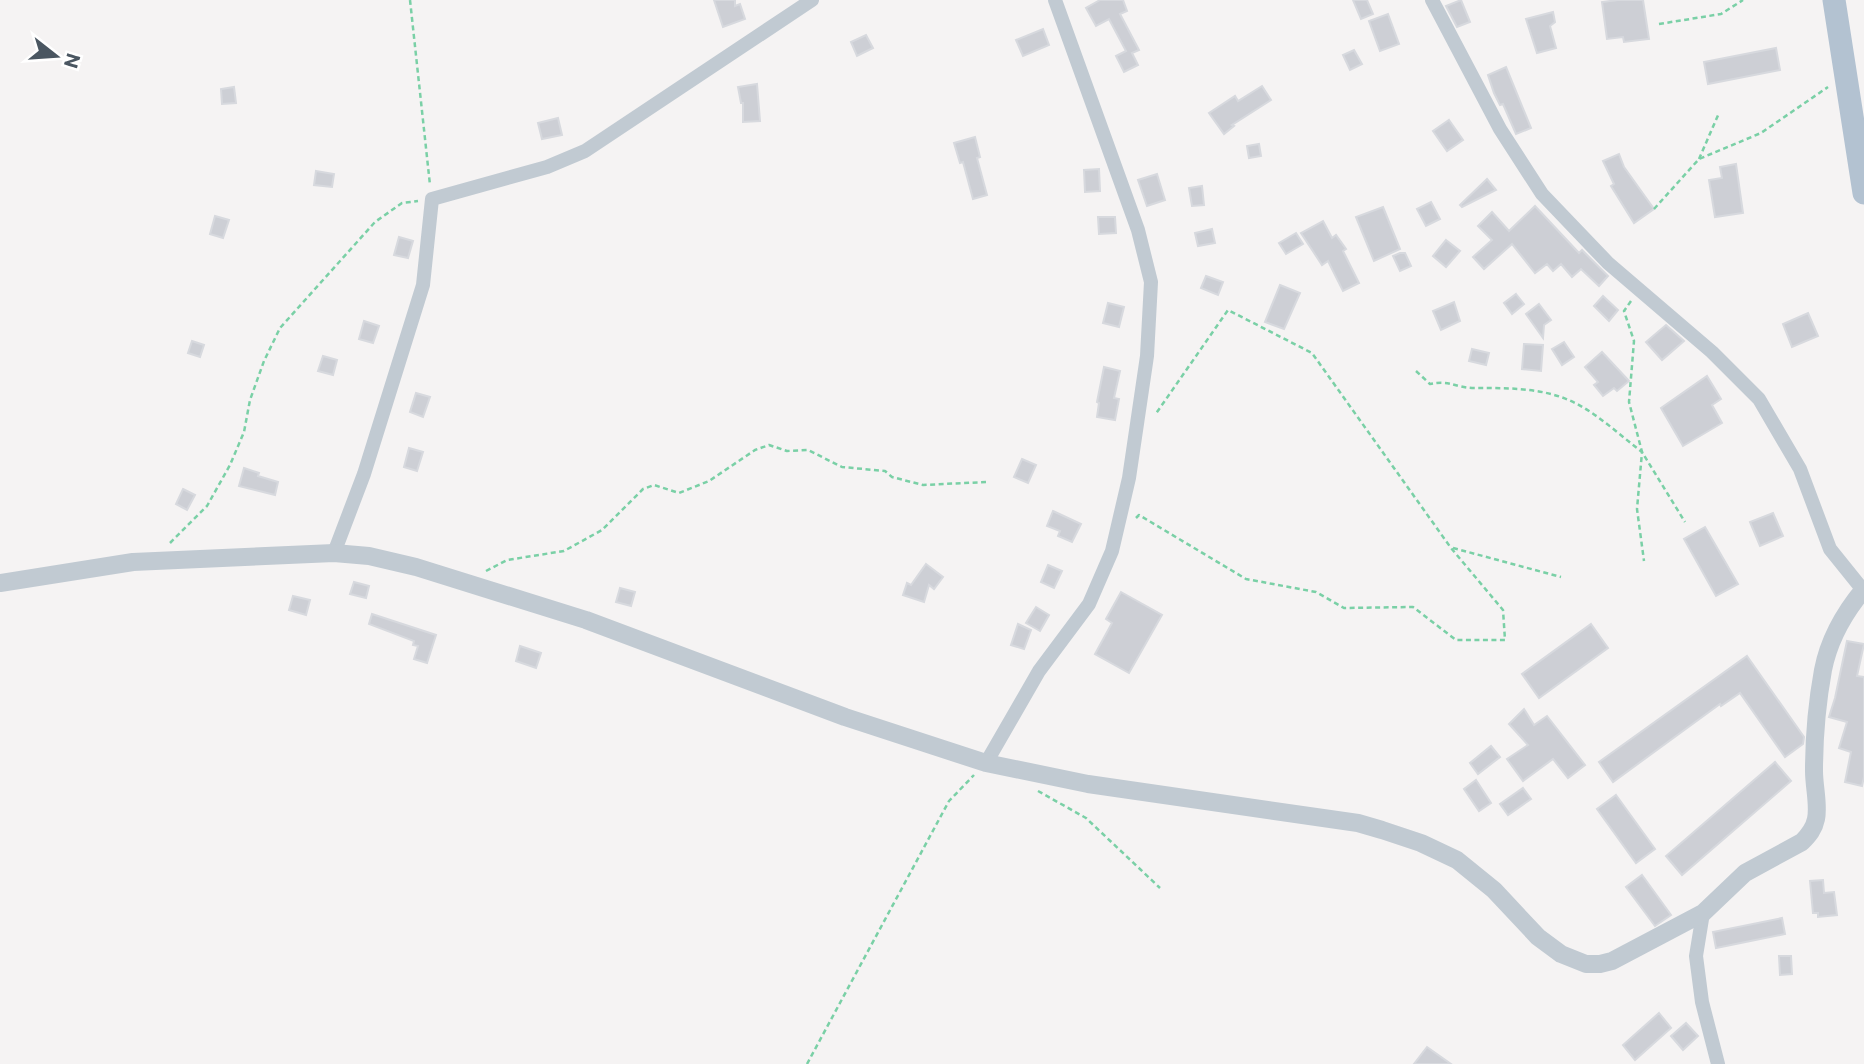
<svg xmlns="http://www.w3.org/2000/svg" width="1864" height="1064" viewBox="0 0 1864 1064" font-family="Commissioner,sans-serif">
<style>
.building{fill:#cdcfd5;stroke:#d7d9de;stroke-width:2}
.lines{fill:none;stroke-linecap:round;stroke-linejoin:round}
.path{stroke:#7ad0a6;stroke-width:2.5;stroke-dasharray:5 3.5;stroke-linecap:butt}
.minor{stroke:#c1cad2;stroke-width:14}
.tertiary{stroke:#c1cad2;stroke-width:18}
.primary{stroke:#b3c2d1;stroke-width:23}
</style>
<rect width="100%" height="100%" fill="#f5f3f3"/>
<g class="building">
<path d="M714,0H735V6L740,4L745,19L723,27Z"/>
<path d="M1100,0H1123L1127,11L1120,14L1139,50L1132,53L1138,65L1124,72L1116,56L1126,51L1109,19L1096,26L1086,8Z"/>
<path d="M1353,0H1367L1373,14L1361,19Z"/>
<path d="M1461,0L1470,22L1457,27L1446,6Z"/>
<path d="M1618,0H1643L1649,39L1624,42L1623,37L1607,39L1602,2Z"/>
<path d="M1553,12L1555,22L1550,26L1556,48L1537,53L1526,19Z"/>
<path d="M1388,14L1399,44L1380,51L1369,21Z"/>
<path d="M1043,29L1049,45L1023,56L1016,40Z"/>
<path d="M866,35L873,48L857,56L851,42Z"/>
<path d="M1776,48L1780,70L1708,84L1704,62Z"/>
<path d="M1354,50L1362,64L1350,70L1343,55Z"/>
<path d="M1506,67L1531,128L1516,134L1503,104L1500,105L1494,93L1488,75Z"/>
<path d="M757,84L760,121L743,122V103H741L738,87Z"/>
<path d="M1262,86L1271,100L1232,125L1234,126L1224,134L1209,113L1235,96L1238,101Z"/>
<path d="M234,87L236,103L222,104L221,89Z"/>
<path d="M558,118L562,135L542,139L538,123Z"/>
<path d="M1449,120L1463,140L1447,151L1433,131Z"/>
<path d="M975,137L980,157L977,158L987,195L973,199L963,162L960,163L954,143Z"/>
<path d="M1259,144L1261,156L1249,158L1247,146Z"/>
<path d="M1619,154L1624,167L1654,209L1634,223L1611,186L1614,184L1603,161Z"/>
<path d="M1736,164L1743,213L1715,217L1709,180L1722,178L1720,167Z"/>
<path d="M1099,169L1100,191L1085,192L1084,170Z"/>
<path d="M316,171L334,174L332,187L314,185Z"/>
<path d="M1157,174L1165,200L1147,206L1138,180Z"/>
<path d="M1487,179L1496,190L1462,207L1460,205Z"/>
<path d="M1202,186L1204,205L1192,206L1189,188Z"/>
<path d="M1431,202L1440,219L1426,226L1417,209Z"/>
<path d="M1535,206L1579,253L1582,250L1608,276L1599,286L1581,269L1572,277L1561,264L1553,271L1547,264L1535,273L1512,244L1484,269L1473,257L1492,240L1478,226L1492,212L1509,231Z"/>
<path d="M1383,207L1400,249L1374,261L1356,217Z"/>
<path d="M215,216L229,220L223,238L210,234Z"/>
<path d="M1098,217H1115L1116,233L1099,234Z"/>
<path d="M1323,221L1332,238L1336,235L1346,249L1343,251L1359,283L1343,291L1328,261L1322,265L1301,233Z"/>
<path d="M1212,229L1215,243L1198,246L1195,233Z"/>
<path d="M1296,233L1303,244L1286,254L1279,243Z"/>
<path d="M399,237L413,241L408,258L394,255Z"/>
<path d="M1446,240L1460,251L1446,267L1433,256Z"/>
<path d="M1400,253H1405L1411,266L1400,271L1393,256Z"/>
<path d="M1206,276L1223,282L1218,295L1201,288Z"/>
<path d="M1280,285L1300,293L1284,329L1265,322Z"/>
<path d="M1516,294L1524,304L1512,314L1504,303Z"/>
<path d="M1603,296L1618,310L1609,321L1594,306Z"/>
<path d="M1454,302L1460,321L1441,330L1433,311Z"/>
<path d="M1108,303L1124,307L1119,327L1103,323Z"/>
<path d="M1539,304L1551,320L1544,325L1543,338L1526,314Z"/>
<path d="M1808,313L1818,336L1792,347L1783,324Z"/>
<path d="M364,321L379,326L373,343L359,339Z"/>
<path d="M1666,325L1684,341L1662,360L1646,342Z"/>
<path d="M192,341L204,345L200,357L188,353Z"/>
<path d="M1564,342L1574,357L1562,365L1552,349Z"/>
<path d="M1524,344L1543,345L1541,371L1522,369Z"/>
<path d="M1472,349L1489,353L1486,365L1469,361Z"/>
<path d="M1602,352L1629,381L1617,391L1614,388L1603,396L1594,385L1598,382L1585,367Z"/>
<path d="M323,356L337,360L333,375L318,371Z"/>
<path d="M1104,367L1120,371L1114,398L1119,399L1115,420L1097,417L1099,403L1097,402Z"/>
<path d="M1707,376L1721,399L1712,405L1722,423L1683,446L1661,408Z"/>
<path d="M416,393L430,397L423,417L410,412Z"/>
<path d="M409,448L423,452L417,471L404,467Z"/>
<path d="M1022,459L1036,465L1028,483L1014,477Z"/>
<path d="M244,468L259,473L258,476L278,482L275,495L239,486Z"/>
<path d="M183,489L195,495L187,510L176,504Z"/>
<path d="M1053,511L1081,524L1072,542L1058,536L1060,531L1047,526Z"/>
<path d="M1773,513L1783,536L1760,546L1750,522Z"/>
<path d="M1705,527L1738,584L1716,596L1684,539Z"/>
<path d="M926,564L943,577L934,589L929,585L924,602L903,595L907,583L911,585Z"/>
<path d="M1048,565L1062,571L1054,588L1041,582Z"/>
<path d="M354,582L369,586L366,598L350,594Z"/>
<path d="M620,588L635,592L631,606L616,602Z"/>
<path d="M1121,592L1162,615L1129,673L1095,654L1112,623L1106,619Z"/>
<path d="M293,596L310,600L306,615L289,610Z"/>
<path d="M1036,607L1049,615L1040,631L1026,623Z"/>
<path d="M372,614L436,635L427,663L414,659L418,646L413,645L414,641L369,624Z"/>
<path d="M1018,624L1031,630L1024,649L1011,645Z"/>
<path d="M1591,624L1608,648L1539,698L1522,674Z"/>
<path d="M1847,641L1864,644L1857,676L1864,677V777L1862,786L1845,782L1851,752L1839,748L1847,722L1829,717L1835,698Z"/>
<path d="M520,646L541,653L536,668L516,661Z"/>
<path d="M1747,656L1804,737L1803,744L1785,757L1740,693L1721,706L1720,704L1613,782L1599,762Z"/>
<path d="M1524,709L1534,725L1547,716L1585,765L1568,778L1553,759L1523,781L1507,759L1528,745L1509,724Z"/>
<path d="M1491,746L1500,757L1478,774L1470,763Z"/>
<path d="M1775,762L1791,781L1682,875L1666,856Z"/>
<path d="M1476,780L1491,803L1479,811L1464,789Z"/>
<path d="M1523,788L1531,799L1508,815L1500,804Z"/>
<path d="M1616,795L1655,849L1636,863L1597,809Z"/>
<path d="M1642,875L1671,915L1655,926L1626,887Z"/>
<path d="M1823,880L1824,893L1834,892L1837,915L1818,917V913H1813L1810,881Z"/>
<path d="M1782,918L1785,934L1716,948L1713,932Z"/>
<path d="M1779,956H1791L1792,974L1780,975Z"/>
<path d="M1659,1013L1671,1028L1635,1060L1623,1045Z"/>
<path d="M1686,1023L1698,1036L1683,1050L1671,1036Z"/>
<path d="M1427,1047L1451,1064H1414Z"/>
</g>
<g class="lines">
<g class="path">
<path d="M410,0L430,185"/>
<path d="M1659,24L1721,14L1743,0"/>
<path d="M1699,159L1719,113"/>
<path d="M1654,209L1699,159L1761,133L1828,87"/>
<path d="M1631,301L1624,311L1634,341L1629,402L1642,452L1685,522"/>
<path d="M1416,371L1430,384C1450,380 1454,387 1472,388C1507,388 1545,387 1577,404C1600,416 1621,436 1642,452L1637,509L1644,561"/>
<path d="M1136,518L1139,515L1246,579L1316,592L1344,608L1413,607L1456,640H1505L1503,610L1451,548L1312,353L1228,310L1155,415"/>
<path d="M170,543L207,506L230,465L244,432L250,400L264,361L280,328L375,222L402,203L418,201"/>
<path d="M1453,548L1561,577"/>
<path d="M486,571L507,560L564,551L602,530L643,489L654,485L679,493L709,481L755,450L769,445L787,451L808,450L842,467L885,471L892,477L923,485L986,482"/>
<path d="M1038,791L1086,818L1160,888"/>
<path d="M807,1064L949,801L974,775"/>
</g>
<g class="minor">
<path d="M1432,0L1500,129L1542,194L1608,263L1712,352L1759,399L1800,469L1830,549L1863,590"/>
<path d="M334,553L364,474L423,285L432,199L547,167L585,151L812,0"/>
<path d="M986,763L1039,671L1089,604L1112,551L1129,478L1147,356L1151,282L1138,230L1055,0"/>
<path d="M1703,913L1696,956L1702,1002L1718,1064"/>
</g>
<path class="tertiary" d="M0,583L133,562L334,553L369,556L416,567L586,620L845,717L986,763L1088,784L1358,823L1382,830L1421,843L1457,860L1494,890L1538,937L1561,954L1586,964H1600L1612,961L1703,913L1745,873L1802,842C1809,835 1814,829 1816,819C1819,805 1814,787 1814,771C1814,738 1817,703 1823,670C1829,639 1844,613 1864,589"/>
<path class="primary" d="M1834,0L1864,193"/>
</g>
<g transform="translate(56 56) rotate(107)" stroke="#ffffff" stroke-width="5" paint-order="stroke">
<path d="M0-5L12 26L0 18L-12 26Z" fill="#4a5661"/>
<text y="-10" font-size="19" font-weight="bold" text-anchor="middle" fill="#4a5661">N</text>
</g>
</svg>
